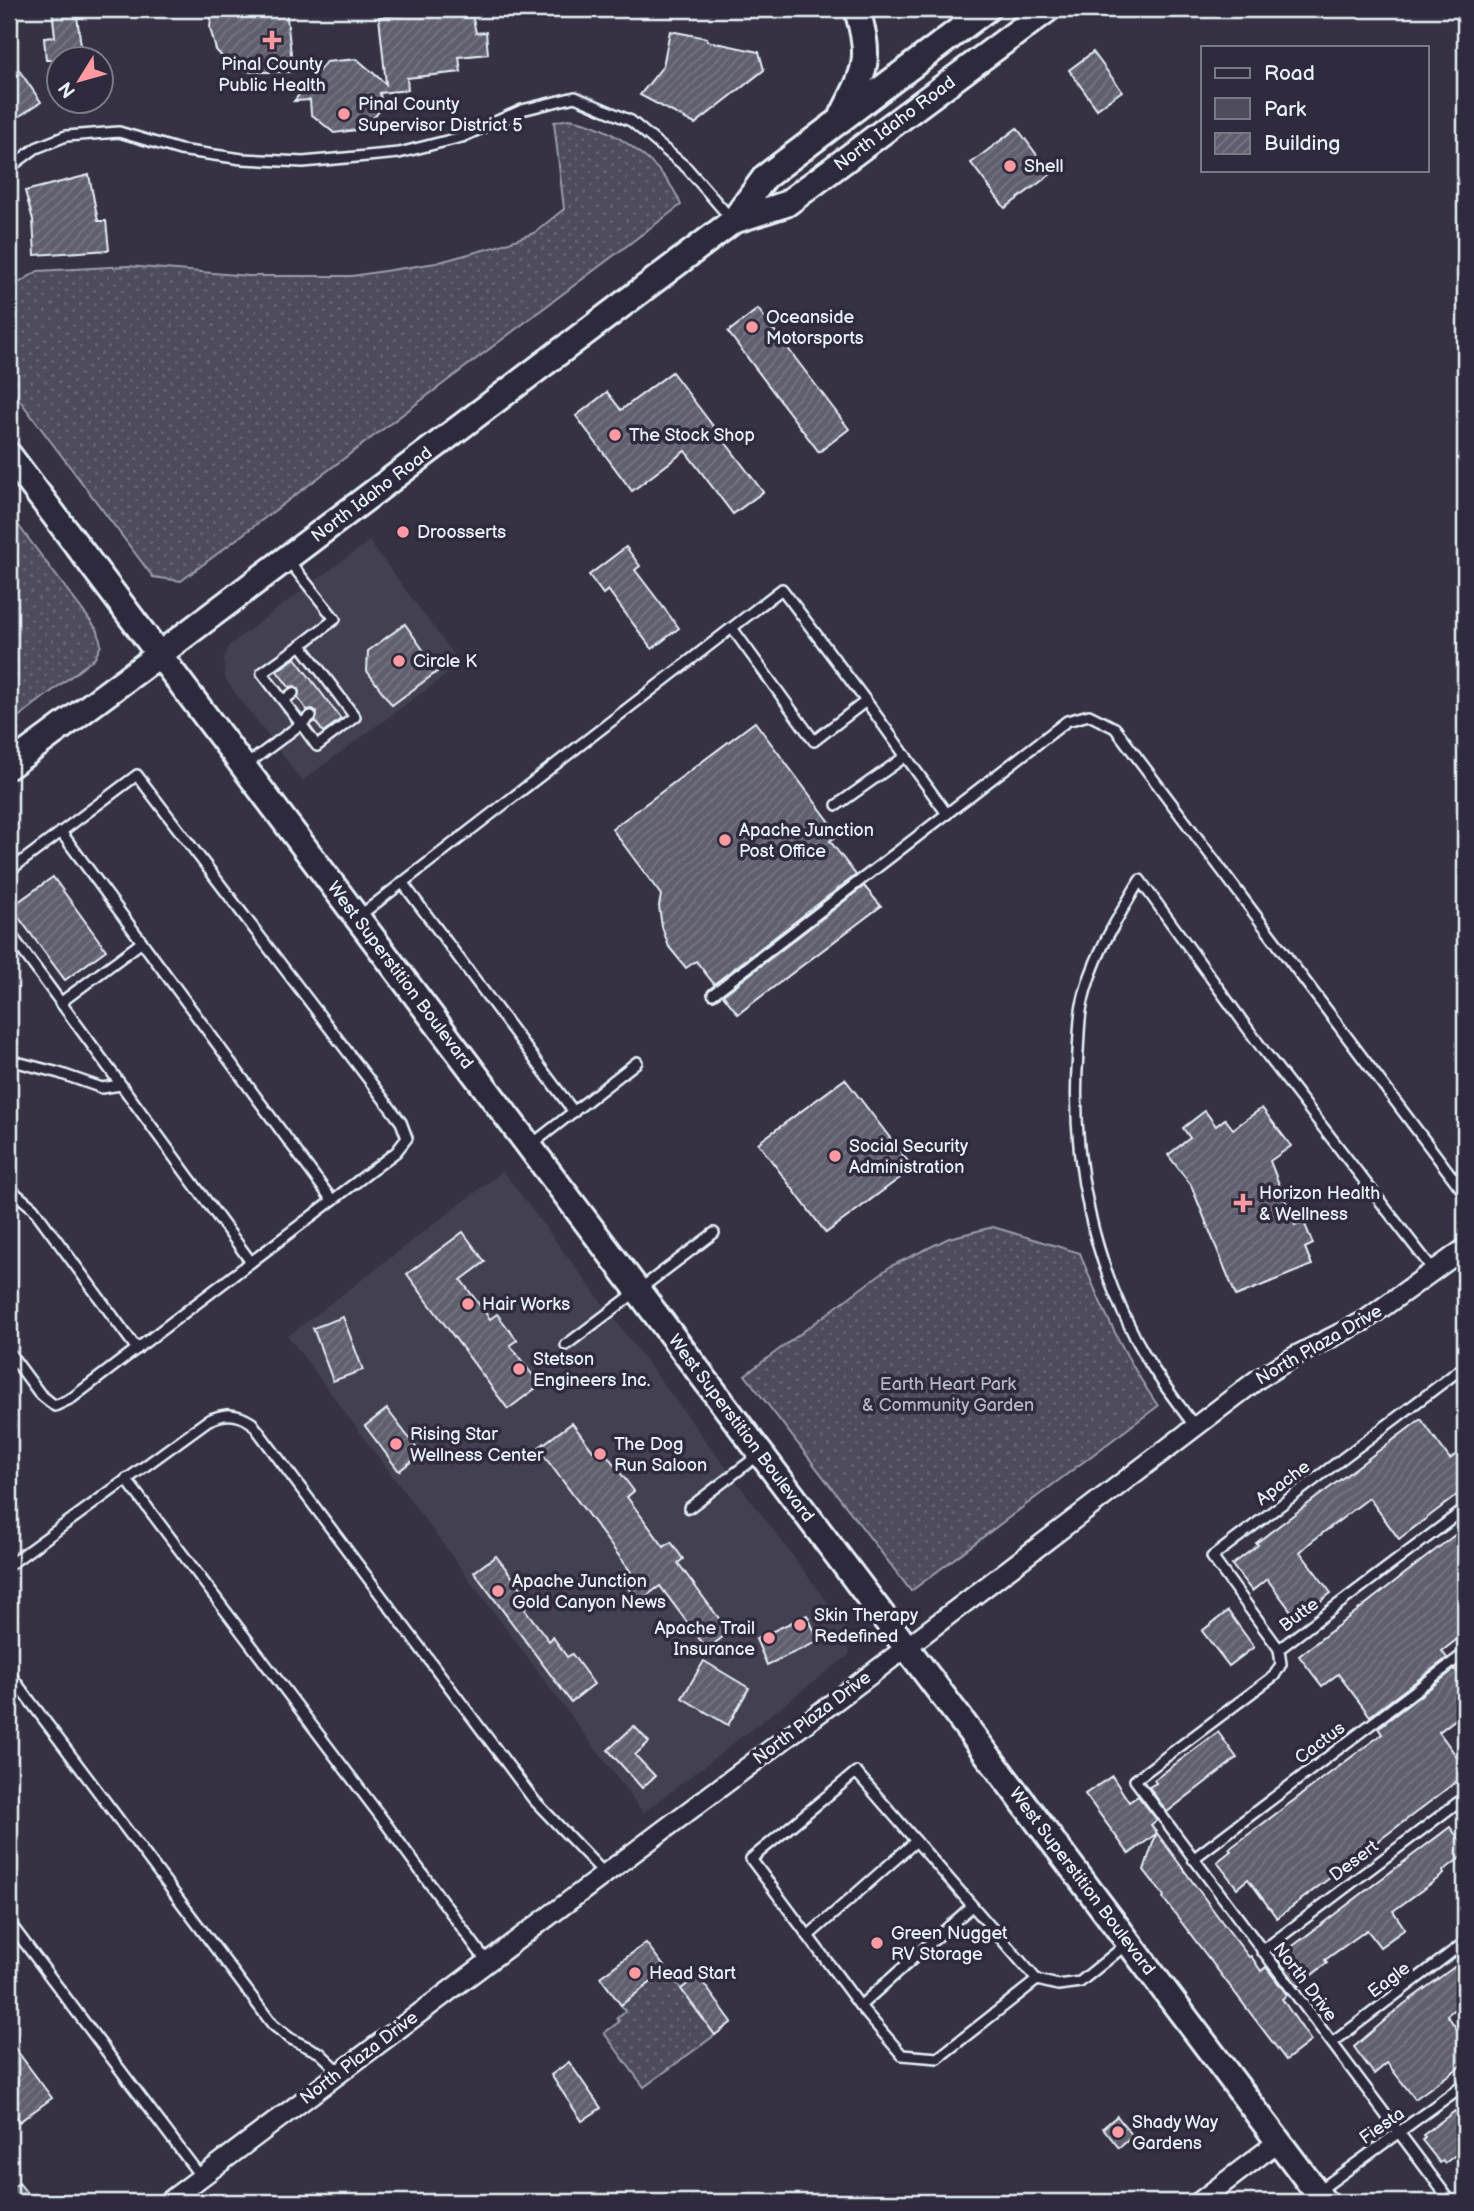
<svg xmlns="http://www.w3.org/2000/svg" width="1474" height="2211" viewBox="0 0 1474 2211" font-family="'Balsamiq Sans',sans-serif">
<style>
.built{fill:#433f51}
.green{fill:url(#green-dots);stroke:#9a9eaa;stroke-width:2}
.building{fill:url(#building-hatch);stroke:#e8f1f8;stroke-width:2}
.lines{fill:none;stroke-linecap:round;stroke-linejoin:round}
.lane-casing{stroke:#e8f1f8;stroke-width:14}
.street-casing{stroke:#e8f1f8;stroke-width:23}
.secondary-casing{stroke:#e8f1f8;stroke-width:30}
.lane{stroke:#2f2a3d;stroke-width:9}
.street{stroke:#2f2a3d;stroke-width:18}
.secondary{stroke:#2f2a3d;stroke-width:24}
.poi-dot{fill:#ff9aa2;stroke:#2f2a3d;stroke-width:2.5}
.labels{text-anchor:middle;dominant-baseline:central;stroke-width:7;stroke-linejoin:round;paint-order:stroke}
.poi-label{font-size:18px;fill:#e8f1f8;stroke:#2f2a3d;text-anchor:start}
.street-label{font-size:18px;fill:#e8f1f8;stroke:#2f2a3d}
.park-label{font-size:18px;fill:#b2b7c1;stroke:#2f2a3d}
</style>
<defs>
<pattern id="green-dots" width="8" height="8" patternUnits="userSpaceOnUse" patternTransform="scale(1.75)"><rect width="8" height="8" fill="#4d4b5c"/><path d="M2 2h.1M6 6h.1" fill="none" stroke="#676574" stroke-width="1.8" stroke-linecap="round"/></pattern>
<pattern id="building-hatch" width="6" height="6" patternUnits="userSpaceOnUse" patternTransform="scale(1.75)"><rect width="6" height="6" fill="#605e6e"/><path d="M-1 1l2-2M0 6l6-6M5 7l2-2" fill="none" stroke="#777683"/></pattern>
</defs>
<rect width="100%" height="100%" fill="#363244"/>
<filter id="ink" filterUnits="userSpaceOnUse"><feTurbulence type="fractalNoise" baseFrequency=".0143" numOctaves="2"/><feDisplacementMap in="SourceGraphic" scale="14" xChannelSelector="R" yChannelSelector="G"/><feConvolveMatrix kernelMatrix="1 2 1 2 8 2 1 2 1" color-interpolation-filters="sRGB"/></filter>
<g filter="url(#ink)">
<g class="built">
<path d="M369,541L461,664L302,781L225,679L224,660L229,645Z"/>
<path d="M503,1171L850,1632L849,1655L643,1813L288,1336Z"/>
</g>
<g class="green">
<path d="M569,119C611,125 666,165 681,205L181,581L153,577L9,386V289L38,271L128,266L249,276H352L436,263L498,246L534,233L564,209L554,122Z"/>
<path d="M9,513L98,631L101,645L95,658L9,724Z"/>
<path d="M993,1227L1080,1253C1101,1308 1125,1358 1158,1406L911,1591L745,1375L891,1266L949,1238Z"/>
<path d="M667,1970L715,2035L644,2087L604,2033L619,2022L617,2018L625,2011L621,2005Z"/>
</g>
<g class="building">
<path d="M52,9H76L83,60H46L44,38L55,37Z"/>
<path d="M212,9H286L293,72H252L240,69L227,62L216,50L210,28Z"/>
<path d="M466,9L473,19L476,33L486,32L488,54L459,57L461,72L407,78L408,90L380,93L382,108L364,129L334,133L311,114L310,100L294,101L326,62L357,59L386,84L379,17Z"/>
<path d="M670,31L707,38V41L759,52L764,70L695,124L640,95L663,66Z"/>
<path d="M1093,52L1122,91L1097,109L1069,70Z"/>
<path d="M19,70L41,102L9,123V77Z"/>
<path d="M1017,128L1051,174L1005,208L971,163Z"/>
<path d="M89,175L98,221H106L109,250L35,255L33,220L25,191Z"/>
<path d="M758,309L849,429L819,452L728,332Z"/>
<path d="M672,372L763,492L733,514L685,451L632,491L576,416L607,392L621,410Z"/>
<path d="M626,547L640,566L635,570L679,628L652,649L608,590L603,594L589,575Z"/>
<path d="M405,624L438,671L392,705L367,671L368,651Z"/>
<path d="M295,658L341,719L323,732L315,721L317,712L313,709L307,710L298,698L299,689L295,686L289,687L277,671Z"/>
<path d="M755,722L839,834L830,841L856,875L714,984L696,961L686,968L669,947L662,927L659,906L661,895L612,829Z"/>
<path d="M53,877L106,950L65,980L11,907Z"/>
<path d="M864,886L881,906L738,1014L723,995Z"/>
<path d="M845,1079L913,1168L826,1233L758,1143Z"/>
<path d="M1262,1108L1291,1146L1270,1161L1295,1225L1304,1222L1313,1244L1305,1248L1312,1265L1236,1296L1191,1185L1168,1155L1190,1138L1183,1128L1205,1111L1216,1126L1225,1119L1233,1129Z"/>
<path d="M463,1232L485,1262L461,1280L490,1319L497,1314L517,1340L510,1345L540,1385L508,1409L407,1274Z"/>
<path d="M343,1317L363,1370L333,1381L313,1328Z"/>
<path d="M387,1409L421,1454L399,1471L365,1426Z"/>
<path d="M1421,1419L1450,1459L1465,1447V1489L1399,1539L1369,1498L1311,1542L1300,1552L1331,1593L1297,1619L1267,1579L1252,1591L1232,1565L1258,1545L1256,1543Z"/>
<path d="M572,1423L593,1451L600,1446L634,1491L627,1497L664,1547L671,1542L683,1559L678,1563L729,1632L707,1649L660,1586L638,1602L622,1579L631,1572L538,1448Z"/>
<path d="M1465,1527V1633L1442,1651L1447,1658L1370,1716L1338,1674L1322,1686L1299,1656Z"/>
<path d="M496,1556L532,1602L524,1608L549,1641L553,1637L567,1657L572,1654L594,1684L571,1702L474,1572Z"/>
<path d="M1228,1611L1254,1647L1229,1666L1202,1631Z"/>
<path d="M807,1615L819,1641L767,1665L756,1639Z"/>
<path d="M704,1661L749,1688L728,1725L682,1698Z"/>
<path d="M1455,1669L1465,1682V1712L1439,1732L1465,1768V1775L1277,1918L1248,1879L1237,1888L1217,1862L1231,1851L1229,1849L1382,1734L1378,1728Z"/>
<path d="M634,1726L649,1742L635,1755L655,1776L642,1788L608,1750Z"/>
<path d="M1218,1732L1237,1758L1167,1812L1149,1787L1156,1783L1154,1780Z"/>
<path d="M1112,1776L1129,1802L1138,1796L1157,1820L1151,1825L1222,1922L1249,1957L1251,1956L1261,1971L1266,1967L1287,1995L1282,1999L1311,2041L1286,2060L1163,1898L1164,1896L1144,1870L1156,1834L1129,1854L1085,1794Z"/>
<path d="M1450,1827L1465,1847V1854L1443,1871L1444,1874L1393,1911L1405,1929L1380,1947L1367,1930L1325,1960L1327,1963L1298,1986L1277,1958Z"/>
<path d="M646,1943L667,1970L621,2005L600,1977Z"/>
<path d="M1465,1959V2001L1447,2015L1465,2040V2063L1415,2099L1387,2063L1374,2074L1354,2047L1404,2004Z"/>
<path d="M698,1976L732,2022L715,2035L681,1989Z"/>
<path d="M9,2040L52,2098L19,2122L16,2117L9,2122Z"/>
<path d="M569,2062L601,2108L582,2121L551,2075Z"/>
<path d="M1455,2111L1465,2125V2148L1445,2163L1443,2161L1440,2163L1422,2140L1425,2137L1423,2135Z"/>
<path d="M1117,2116L1133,2136L1119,2148L1103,2128Z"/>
<path d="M19,2183L34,2202H9V2190Z"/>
</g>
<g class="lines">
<g class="lane-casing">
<g id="lane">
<path d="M9,168L36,148L66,136L119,132L180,150L242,159L303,162L399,153L462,137L522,110L575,97L631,121L687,168L732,220"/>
<path d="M732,628L814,741L866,701"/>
<path d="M301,645L262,673L301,724L311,716"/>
<path d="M284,700L293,693"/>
<path d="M245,766L301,724L317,746L355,717L301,645L335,619L288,560"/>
<path d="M837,805L906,756"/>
<path d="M61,832L332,1200"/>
<path d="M9,871L137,775L401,1122L407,1138L396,1152L72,1398L55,1406L40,1394L9,1352"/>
<path d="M402,882L574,1112"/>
<path d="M358,917L782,589L866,701L947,814"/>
<path d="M9,932L251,1262"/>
<path d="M713,994L1067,721L1089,715L1115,728L1465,1194"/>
<path d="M60,1003L142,942"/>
<path d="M9,1060L59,1073L102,1088L120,1085"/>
<path d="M531,1145L637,1062"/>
<path d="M9,1188L33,1208L137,1349"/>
<path d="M566,1345L714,1233"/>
<path d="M1195,1427C1180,1406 1163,1385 1149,1362C1093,1269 1070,1160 1078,1052C1079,1037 1079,1020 1082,1005C1091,960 1117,919 1140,880L1264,1051L1434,1271"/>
<path d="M126,1479L381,1817L487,1962"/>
<path d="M689,1508L760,1454"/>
<path d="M9,1565L207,1421C224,1413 236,1412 252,1423L534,1800L604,1873"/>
<path d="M1279,1649L1212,1557L1465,1366"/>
<path d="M9,1673L273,2025L291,2039L320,2053L340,2072"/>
<path d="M1193,1859L1465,1653"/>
<path d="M9,1922L201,2177"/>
<path d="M808,1936L916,1841"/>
<path d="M1262,1951L1465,1797"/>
<path d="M1037,1980L856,1772L751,1859L860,2006L902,2055L938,2058L1037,1980L1058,1985L1080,1982L1128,1943"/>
<path d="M860,2006L972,1906"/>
<path d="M1332,2043L1465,1942"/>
<path d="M1317,2192L1465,2084"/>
<path d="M1451,2202L1135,1780L1274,1676L1281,1664L1279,1649L1465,1509"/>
</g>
</g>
<g class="street-casing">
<g id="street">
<path d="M168,2202L870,1675L1258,1379L1297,1355L1364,1321L1465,1248"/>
<path d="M1199,2202L1279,2141"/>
</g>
</g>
<g class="secondary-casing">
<g id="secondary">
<path d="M843,114C867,68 871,60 857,9"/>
<path id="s1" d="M733,221L786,204L1048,9"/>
<path id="s2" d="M9,455L1324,2202"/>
<path id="s3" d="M9,766L160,654L733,221L765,177L987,9"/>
</g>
</g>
<use href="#lane" class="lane"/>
<use href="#street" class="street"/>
<use href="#secondary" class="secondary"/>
</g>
</g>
<g class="poi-dot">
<path d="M268.5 29.5h7v7h7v7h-7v7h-7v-7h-7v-7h7z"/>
<circle cx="344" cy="114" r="7"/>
<circle cx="1010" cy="166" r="7"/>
<circle cx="752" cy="327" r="7"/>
<circle cx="615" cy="435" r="7"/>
<circle cx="403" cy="532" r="7"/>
<circle cx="399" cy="661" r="7"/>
<circle cx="725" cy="840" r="7"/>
<circle cx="835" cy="1156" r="7"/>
<path d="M1239.5 1192.5h7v7h7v7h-7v7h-7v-7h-7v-7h7z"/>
<circle cx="468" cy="1304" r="7"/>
<circle cx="519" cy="1369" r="7"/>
<circle cx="396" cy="1444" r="7"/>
<circle cx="600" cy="1454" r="7"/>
<circle cx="498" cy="1591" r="7"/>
<circle cx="800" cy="1625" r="7"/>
<circle cx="769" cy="1638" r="7"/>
<circle cx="877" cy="1943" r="7"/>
<circle cx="635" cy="1973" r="7"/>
<circle cx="1118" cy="2132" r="7"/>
</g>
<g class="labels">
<g class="poi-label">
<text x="272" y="64" text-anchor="middle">Pinal County<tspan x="272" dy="21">Public Health</tspan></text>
<text x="358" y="104">Pinal County<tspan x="358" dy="21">Supervisor District 5</tspan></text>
<text x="1024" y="166">Shell</text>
<text x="766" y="317">Oceanside<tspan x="766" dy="21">Motorsports</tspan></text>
<text x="629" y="435">The Stock Shop</text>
<text x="417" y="532">Droosserts</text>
<text x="413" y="661">Circle K</text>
<text x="739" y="830">Apache Junction<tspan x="739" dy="21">Post Office</tspan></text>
<text x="849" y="1146">Social Security<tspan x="849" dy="21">Administration</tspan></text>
<text x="1259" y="1193">Horizon Health<tspan x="1259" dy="21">&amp; Wellness</tspan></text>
<text x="482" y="1304">Hair Works</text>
<text x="533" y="1359">Stetson<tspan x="533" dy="21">Engineers Inc.</tspan></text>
<text x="410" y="1434">Rising Star<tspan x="410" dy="21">Wellness Center</tspan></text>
<text x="614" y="1444">The Dog<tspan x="614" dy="21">Run Saloon</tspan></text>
<text x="512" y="1581">Apache Junction<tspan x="512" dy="21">Gold Canyon News</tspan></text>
<text x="814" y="1615">Skin Therapy<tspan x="814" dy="21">Redefined</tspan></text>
<text x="755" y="1628" text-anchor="end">Apache Trail<tspan x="755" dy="21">Insurance</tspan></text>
<text x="891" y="1933">Green Nugget<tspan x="891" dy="21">RV Storage</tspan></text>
<text x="649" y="1973">Head Start</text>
<text x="1132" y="2122">Shady Way<tspan x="1132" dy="21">Gardens</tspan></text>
</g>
<g class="street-label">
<text stroke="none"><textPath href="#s1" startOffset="191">North Idaho Road</textPath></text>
<text stroke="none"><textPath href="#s3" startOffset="453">North Idaho Road</textPath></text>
<text stroke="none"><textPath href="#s2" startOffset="651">West Superstition Boulevard</textPath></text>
<text transform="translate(1319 1345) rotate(-30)">North Plaza Drive</text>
<text stroke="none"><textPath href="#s2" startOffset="1218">West Superstition Boulevard</textPath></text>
<text transform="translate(1283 1483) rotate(-37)">Apache</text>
<text transform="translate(1299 1615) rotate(-37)">Butte</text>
<text transform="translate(812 1718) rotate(-37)">North Plaza Drive</text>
<text transform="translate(1320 1743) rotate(-37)">Cactus</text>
<text transform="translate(1354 1861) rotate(-37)">Desert</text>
<text stroke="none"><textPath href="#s2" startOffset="1785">West Superstition Boulevard</textPath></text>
<text transform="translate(1389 1980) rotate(-37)">Eagle</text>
<text transform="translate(1305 1982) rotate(53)">North Drive</text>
<text transform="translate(359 2058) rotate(-37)">North Plaza Drive</text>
<text transform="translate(1382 2126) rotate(-35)">Fiesta</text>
</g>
<g class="park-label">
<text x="948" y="1384">Earth Heart Park<tspan x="948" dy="21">&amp; Community Garden</tspan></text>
</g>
</g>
<rect width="1474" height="2211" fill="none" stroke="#2f2a3d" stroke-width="35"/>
<rect x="18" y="18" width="1439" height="2176" fill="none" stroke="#e8f1f8" stroke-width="2.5" filter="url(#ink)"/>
<rect x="1201" y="46" width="228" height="126" fill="#2f2a3d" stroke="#797a88" stroke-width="2"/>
<rect x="1215" y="68" width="35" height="10" fill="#2f2a3d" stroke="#797a88" stroke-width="2"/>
<text x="1264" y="80" font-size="21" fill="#e8f1f8">Road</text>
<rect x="1215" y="98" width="35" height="21" fill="#4d4b5c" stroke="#797a88" stroke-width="2"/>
<text x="1264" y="116" font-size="21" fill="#e8f1f8">Park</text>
<rect x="1215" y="133" width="35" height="21" fill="url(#building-hatch)" stroke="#797a88" stroke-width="2"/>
<text x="1264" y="150" font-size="21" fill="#e8f1f8">Building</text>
<g transform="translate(80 80) rotate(233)"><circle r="33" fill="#2f2a3d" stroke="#797a88" stroke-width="2"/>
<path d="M0-5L12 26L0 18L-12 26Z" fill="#ff9aa2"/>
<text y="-10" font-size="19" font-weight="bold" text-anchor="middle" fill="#e8f1f8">N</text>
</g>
</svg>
